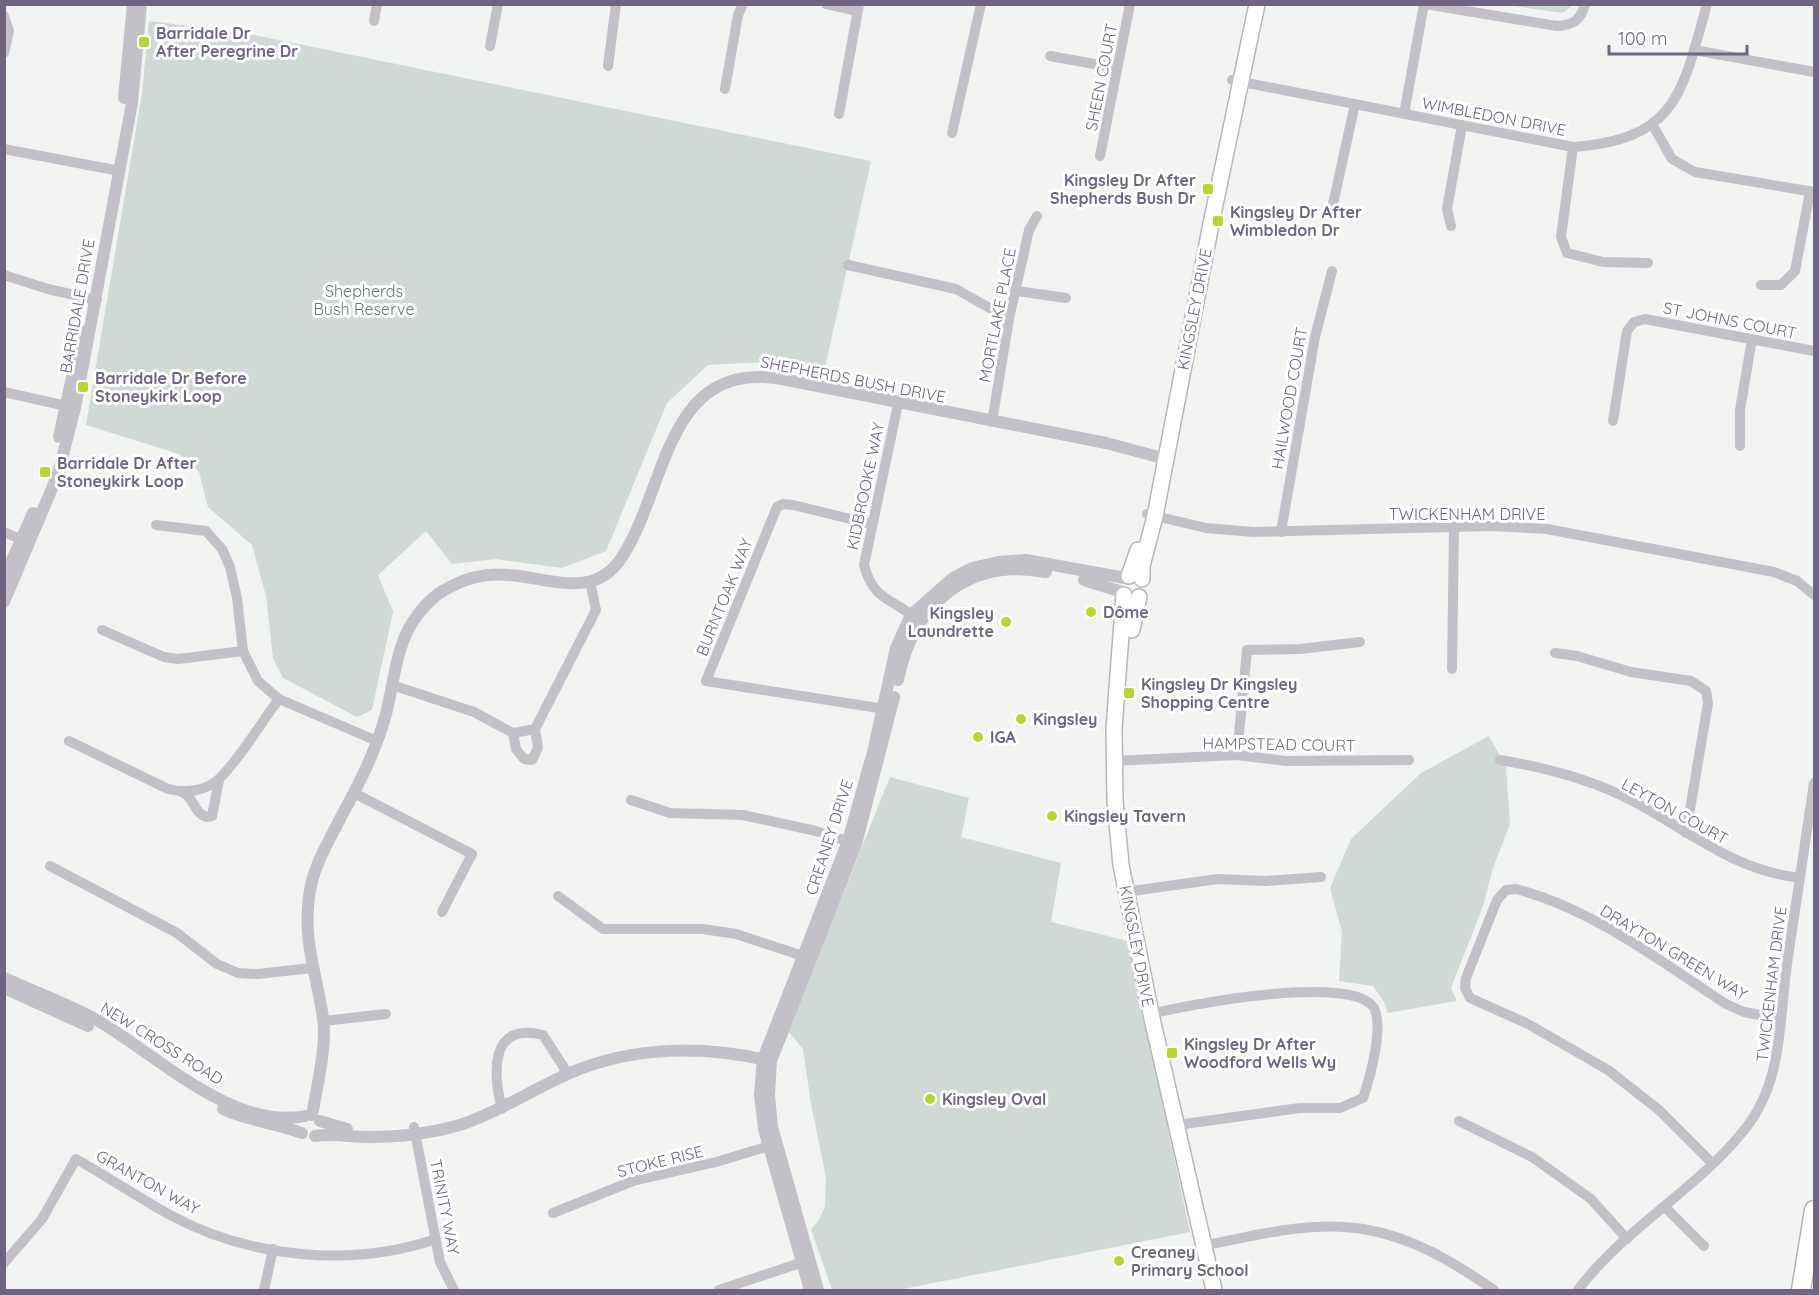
<svg xmlns="http://www.w3.org/2000/svg" width="1819" height="1295" viewBox="0 0 1819 1295" font-family="Quicksand,sans-serif">
<style>
.green{fill:#d0d9d5}
.lines{fill:none;stroke-linecap:round;stroke-linejoin:round}
.secondary-casing{stroke:#b8b5bd;stroke-width:18}
.motorway-casing{stroke:#b5b3b9;stroke-width:21}
.minor{stroke:#c3c0c7;stroke-width:10}
.tertiary{stroke:#c3c0c7;stroke-width:12}
.secondary{stroke:#fff;stroke-width:15}
.motorway{stroke:#fff;stroke-width:18}
.poi-dot{fill:#b8d62f;stroke:#fff;stroke-width:2}
.labels{text-anchor:middle;dominant-baseline:central;stroke-width:6;stroke-linejoin:round;paint-order:stroke}
.poi-label{font-size:16px;font-weight:bold;fill:#706580;stroke:#fff;text-anchor:start}
.street-label{font-size:16px;fill:#706580;stroke:#fff}
.park-label{font-size:16px;fill:#647872;stroke:#fff}
</style>
<rect width="100%" height="100%" fill="#f1f4f1"/>
<g class="green">
<path d="M1507,5H1573L1563,13Z"/>
<path d="M149,21L239,32L871,161L824,372L766,362L708,365L667,403L606,551L562,568L496,559L452,564L426,531L378,575L393,612L372,710L357,717L283,678L273,658L266,596L252,545L208,507L199,472L179,454L86,425L142,93Z"/>
<path d="M1489,736L1506,767L1510,824L1493,868L1483,906L1451,988L1457,1001L1387,1013L1385,1003L1373,986L1339,981L1342,932L1330,888L1351,839L1421,773Z"/>
<path d="M890,777L969,798L961,837L1061,863L1051,922L1128,941L1190,1232L898,1290H832L811,1229L819,1220L825,1206L826,1177L811,1104L803,1049L788,1031Z"/>
</g>
<g class="lines">
<g class="secondary-casing">
<g id="secondary">
<path d="M1129,576L1138,550"/>
<path d="M1142,579V566L1155,516L1211,224L1257,4"/>
<path d="M1124,595L1114,728L1115,801L1121,865L1151,1014L1214,1290"/>
<path d="M1132,630L1139,597"/>
</g>
</g>
<g class="motorway-casing">
<path id="motorway" d="M1801,1290L1814,1210"/>
</g>
<g class="minor">
<path d="M826,4L858,11"/>
<path d="M1425,4L1557,26C1573,25 1581,20 1585,4"/>
<path d="M4,16L9,31L4,53"/>
<path d="M374,21L377,4"/>
<path d="M490,46L498,4"/>
<path d="M1694,50L1814,72"/>
<path d="M1050,56L1117,68"/>
<path d="M608,66L616,4"/>
<path d="M1232,80L1573,147C1677,139 1682,94 1707,4"/>
<path d="M725,89L738,15L743,4"/>
<path d="M839,114L859,4"/>
<path d="M1404,114L1424,4"/>
<path d="M1652,124L1672,159L1695,172L1814,192"/>
<path d="M952,133L981,4"/>
<path d="M1573,147L1561,237L1567,253L1603,262L1648,263"/>
<path d="M4,149L120,171"/>
<path d="M1100,156L1130,4"/>
<path d="M1333,204L1355,104"/>
<path d="M1451,226L1447,209L1462,125"/>
<path d="M848,265L956,289L1009,319"/>
<path d="M4,275L48,289L97,300"/>
<path d="M1761,285H1781L1795,271L1810,192"/>
<path d="M1017,291L1066,298"/>
<path d="M4,392L71,407"/>
<path d="M898,404L864,565C874,602 892,597 916,619"/>
<path d="M1613,421L1627,331L1634,322L1645,319L1814,351"/>
<path d="M992,422L1009,319L1029,230L1037,216"/>
<path d="M1740,446V410L1752,339"/>
<path d="M1147,514L1206,528L1253,532L1492,526L1547,529L1774,572L1797,581L1814,595"/>
<path d="M871,524L793,505L783,504L777,507L706,681L891,710"/>
<path d="M156,525L206,531L222,549L230,567L237,598L243,651L258,681L279,699L377,741"/>
<path d="M4,532L27,542"/>
<path d="M1281,532L1315,337L1332,271"/>
<path d="M102,630L164,657L178,659L243,651"/>
<path d="M1555,653L1577,656L1631,672L1691,681L1706,691L1708,703L1686,833"/>
<path d="M1452,669L1454,528"/>
<path d="M392,685L474,712L513,733L535,729L596,610L590,581"/>
<path d="M513,733L516,749L524,759L532,760L538,748L535,729"/>
<path d="M69,741L168,789C185,793 206,792 220,778C241,757 260,724 279,699"/>
<path d="M1237,755L1247,650L1300,649L1360,642"/>
<path d="M1500,760C1543,767 1592,780 1631,800C1689,830 1732,870 1800,878"/>
<path d="M1113,761L1237,755L1286,761L1409,760"/>
<path d="M182,792C195,798 194,814 207,817L212,816L219,780"/>
<path d="M354,793L472,854L442,912"/>
<path d="M631,800L670,813L743,815L816,831L853,843"/>
<path d="M50,866L177,933L217,964L238,973L258,974L311,968"/>
<path d="M1125,892L1218,879L1266,881L1321,877"/>
<path d="M558,896L603,929H703L736,934L809,958"/>
<path d="M1151,1014C1186,1005 1353,973 1374,1008C1384,1027 1370,1078 1363,1098L1340,1108H1300L1177,1125"/>
<path d="M324,1021L386,1014"/>
<path d="M502,1109C493,1074 489,1021 543,1035L568,1074"/>
<path d="M1459,1121L1532,1157L1591,1199L1627,1239"/>
<path d="M414,1127L440,1262L454,1290"/>
<path d="M1712,1163L1659,1110L1608,1070L1528,1024L1470,998L1465,988L1466,978L1497,900L1506,890L1516,889C1593,909 1660,961 1726,1004L1744,1012L1779,1019"/>
<path d="M1666,1208L1704,1246"/>
<path d="M553,1213L633,1181L716,1162L776,1144"/>
<path d="M1203,1246C1253,1236 1312,1220 1363,1229C1413,1237 1453,1262 1494,1290"/>
<path d="M4,1263L42,1219L76,1159C108,1177 138,1197 170,1215C250,1258 351,1268 436,1239"/>
<path d="M264,1290L273,1249"/>
<path d="M719,1290L809,1260"/>
<path d="M1578,1290C1622,1230 1698,1189 1745,1129C1783,1082 1779,1021 1787,964C1796,903 1805,843 1814,783"/>
</g>
<g class="tertiary">
<path d="M124,98L133,4"/>
<path d="M59,437L82,331"/>
<path d="M4,578L33,513"/>
<path d="M1084,580L1122,592"/>
<path d="M4,602L58,474L75,408L132,103L141,4"/>
<path d="M898,680C913,605 967,557 1046,572"/>
<path d="M4,978C35,992 68,1004 97,1020C156,1054 233,1131 305,1116"/>
<path d="M4,988L88,1026"/>
<path d="M223,1109C249,1121 276,1123 302,1133"/>
<path d="M312,1115C317,1087 327,1046 323,1018C317,975 303,943 309,897C312,868 328,843 341,817C359,784 376,751 386,714C393,687 395,656 408,630C418,612 431,596 450,587C468,577 488,573 509,575C548,577 594,601 622,557C668,487 665,359 782,379L1106,443L1166,459"/>
<path d="M320,1121L347,1129"/>
<path d="M315,1136C333,1133 350,1137 369,1137C400,1137 433,1133 463,1124C501,1111 533,1089 570,1073C633,1046 704,1045 770,1061"/>
<path d="M810,1290L764,1129L760,1095L763,1059L848,841L873,752L896,648L911,615L953,578L972,568L998,562L1026,560L1125,578"/>
<path d="M818,1290L772,1127L769,1095L771,1061L856,844L894,697"/>
</g>
<use href="#secondary" class="secondary"/>
<use href="#motorway" class="motorway"/>
</g>
<g class="poi-dot">
<rect x="138" y="36" width="12" height="12" rx="3"/>
<rect x="1202" y="183" width="12" height="12" rx="3"/>
<rect x="1212" y="215" width="12" height="12" rx="3"/>
<rect x="77" y="381" width="12" height="12" rx="3"/>
<rect x="39" y="466" width="12" height="12" rx="3"/>
<circle cx="1091" cy="612" r="6"/>
<circle cx="1006" cy="622" r="6"/>
<rect x="1123" y="687" width="12" height="12" rx="3"/>
<circle cx="1021" cy="719" r="6"/>
<circle cx="978" cy="737" r="6"/>
<circle cx="1052" cy="816" r="6"/>
<rect x="1166" y="1047" width="12" height="12" rx="3"/>
<circle cx="930" cy="1099" r="6"/>
<circle cx="1119" cy="1261" r="6"/>
</g>
<g class="labels">
<g class="poi-label">
<text x="156" y="33">Barridale Dr<tspan x="156" dy="18">After Peregrine Dr</tspan></text>
<text x="1196" y="180" text-anchor="end">Kingsley Dr After<tspan x="1196" dy="18">Shepherds Bush Dr</tspan></text>
<text x="1230" y="212">Kingsley Dr After<tspan x="1230" dy="18">Wimbledon Dr</tspan></text>
<text x="95" y="378">Barridale Dr Before<tspan x="95" dy="18">Stoneykirk Loop</tspan></text>
<text x="57" y="463">Barridale Dr After<tspan x="57" dy="18">Stoneykirk Loop</tspan></text>
<text x="1103" y="612">Dôme</text>
<text x="994" y="613" text-anchor="end">Kingsley<tspan x="994" dy="18">Laundrette</tspan></text>
<text x="1141" y="684">Kingsley Dr Kingsley<tspan x="1141" dy="18">Shopping Centre</tspan></text>
<text x="1033" y="719">Kingsley</text>
<text x="990" y="737">IGA</text>
<text x="1064" y="816">Kingsley Tavern</text>
<text x="1184" y="1044">Kingsley Dr After<tspan x="1184" dy="18">Woodford Wells Wy</tspan></text>
<text x="942" y="1099">Kingsley Oval</text>
<text x="1131" y="1252">Creaney<tspan x="1131" dy="18">Primary School</tspan></text>
</g>
<g class="street-label">
<text transform="translate(1101 77) rotate(-79)">SHEEN COURT</text>
<text transform="translate(1494 116) rotate(11)">WIMBLEDON DRIVE</text>
<text transform="translate(77 306) rotate(-80)">BARRIDALE DRIVE</text>
<text transform="translate(1194 309) rotate(-79)">KINGSLEY DRIVE</text>
<text transform="translate(997 315) rotate(-79)">MORTLAKE PLACE</text>
<text transform="translate(1730 320) rotate(11)">ST JOHNS COURT</text>
<text transform="translate(853 379) rotate(11)">SHEPHERDS BUSH DRIVE</text>
<text transform="translate(1289 398) rotate(-80)">HAILWOOD COURT</text>
<text transform="translate(865 486) rotate(-78)">KIDBROOKE WAY</text>
<text x="1467" y="514">TWICKENHAM DRIVE</text>
<text transform="translate(724 597) rotate(-68)">BURNTOAK WAY</text>
<text transform="translate(1279 744) rotate(1)">HAMPSTEAD COURT</text>
<text transform="translate(1675 811) rotate(29)">LEYTON COURT</text>
<text transform="translate(829 837) rotate(-72)">CREANEY DRIVE</text>
<text transform="translate(1137 946) rotate(79)">KINGSLEY DRIVE</text>
<text transform="translate(1674 952) rotate(31)">DRAYTON GREEN WAY</text>
<text transform="translate(1771 984) rotate(-83)">TWICKENHAM DRIVE</text>
<text transform="translate(162 1043) rotate(32)">NEW CROSS ROAD</text>
<text transform="translate(660 1161) rotate(-14)">STOKE RISE</text>
<text transform="translate(148 1182) rotate(29)">GRANTON WAY</text>
<text transform="translate(445 1207) rotate(79)">TRINITY WAY</text>
</g>
<g class="park-label">
<text x="364" y="291">Shepherds<tspan x="364" dy="18">Bush Reserve</tspan></text>
</g>
</g>
<rect width="1819" height="1295" fill="none" stroke="#706580" stroke-width="12"/>
<path d="M1609 45v9h138v-9" fill="none" stroke="#706580" stroke-width="3"/>
<text x="1618" y="45" font-size="18" fill="#706580" stroke="#ffffff" stroke-width="4.5" paint-order="stroke">100 m</text>
</svg>
